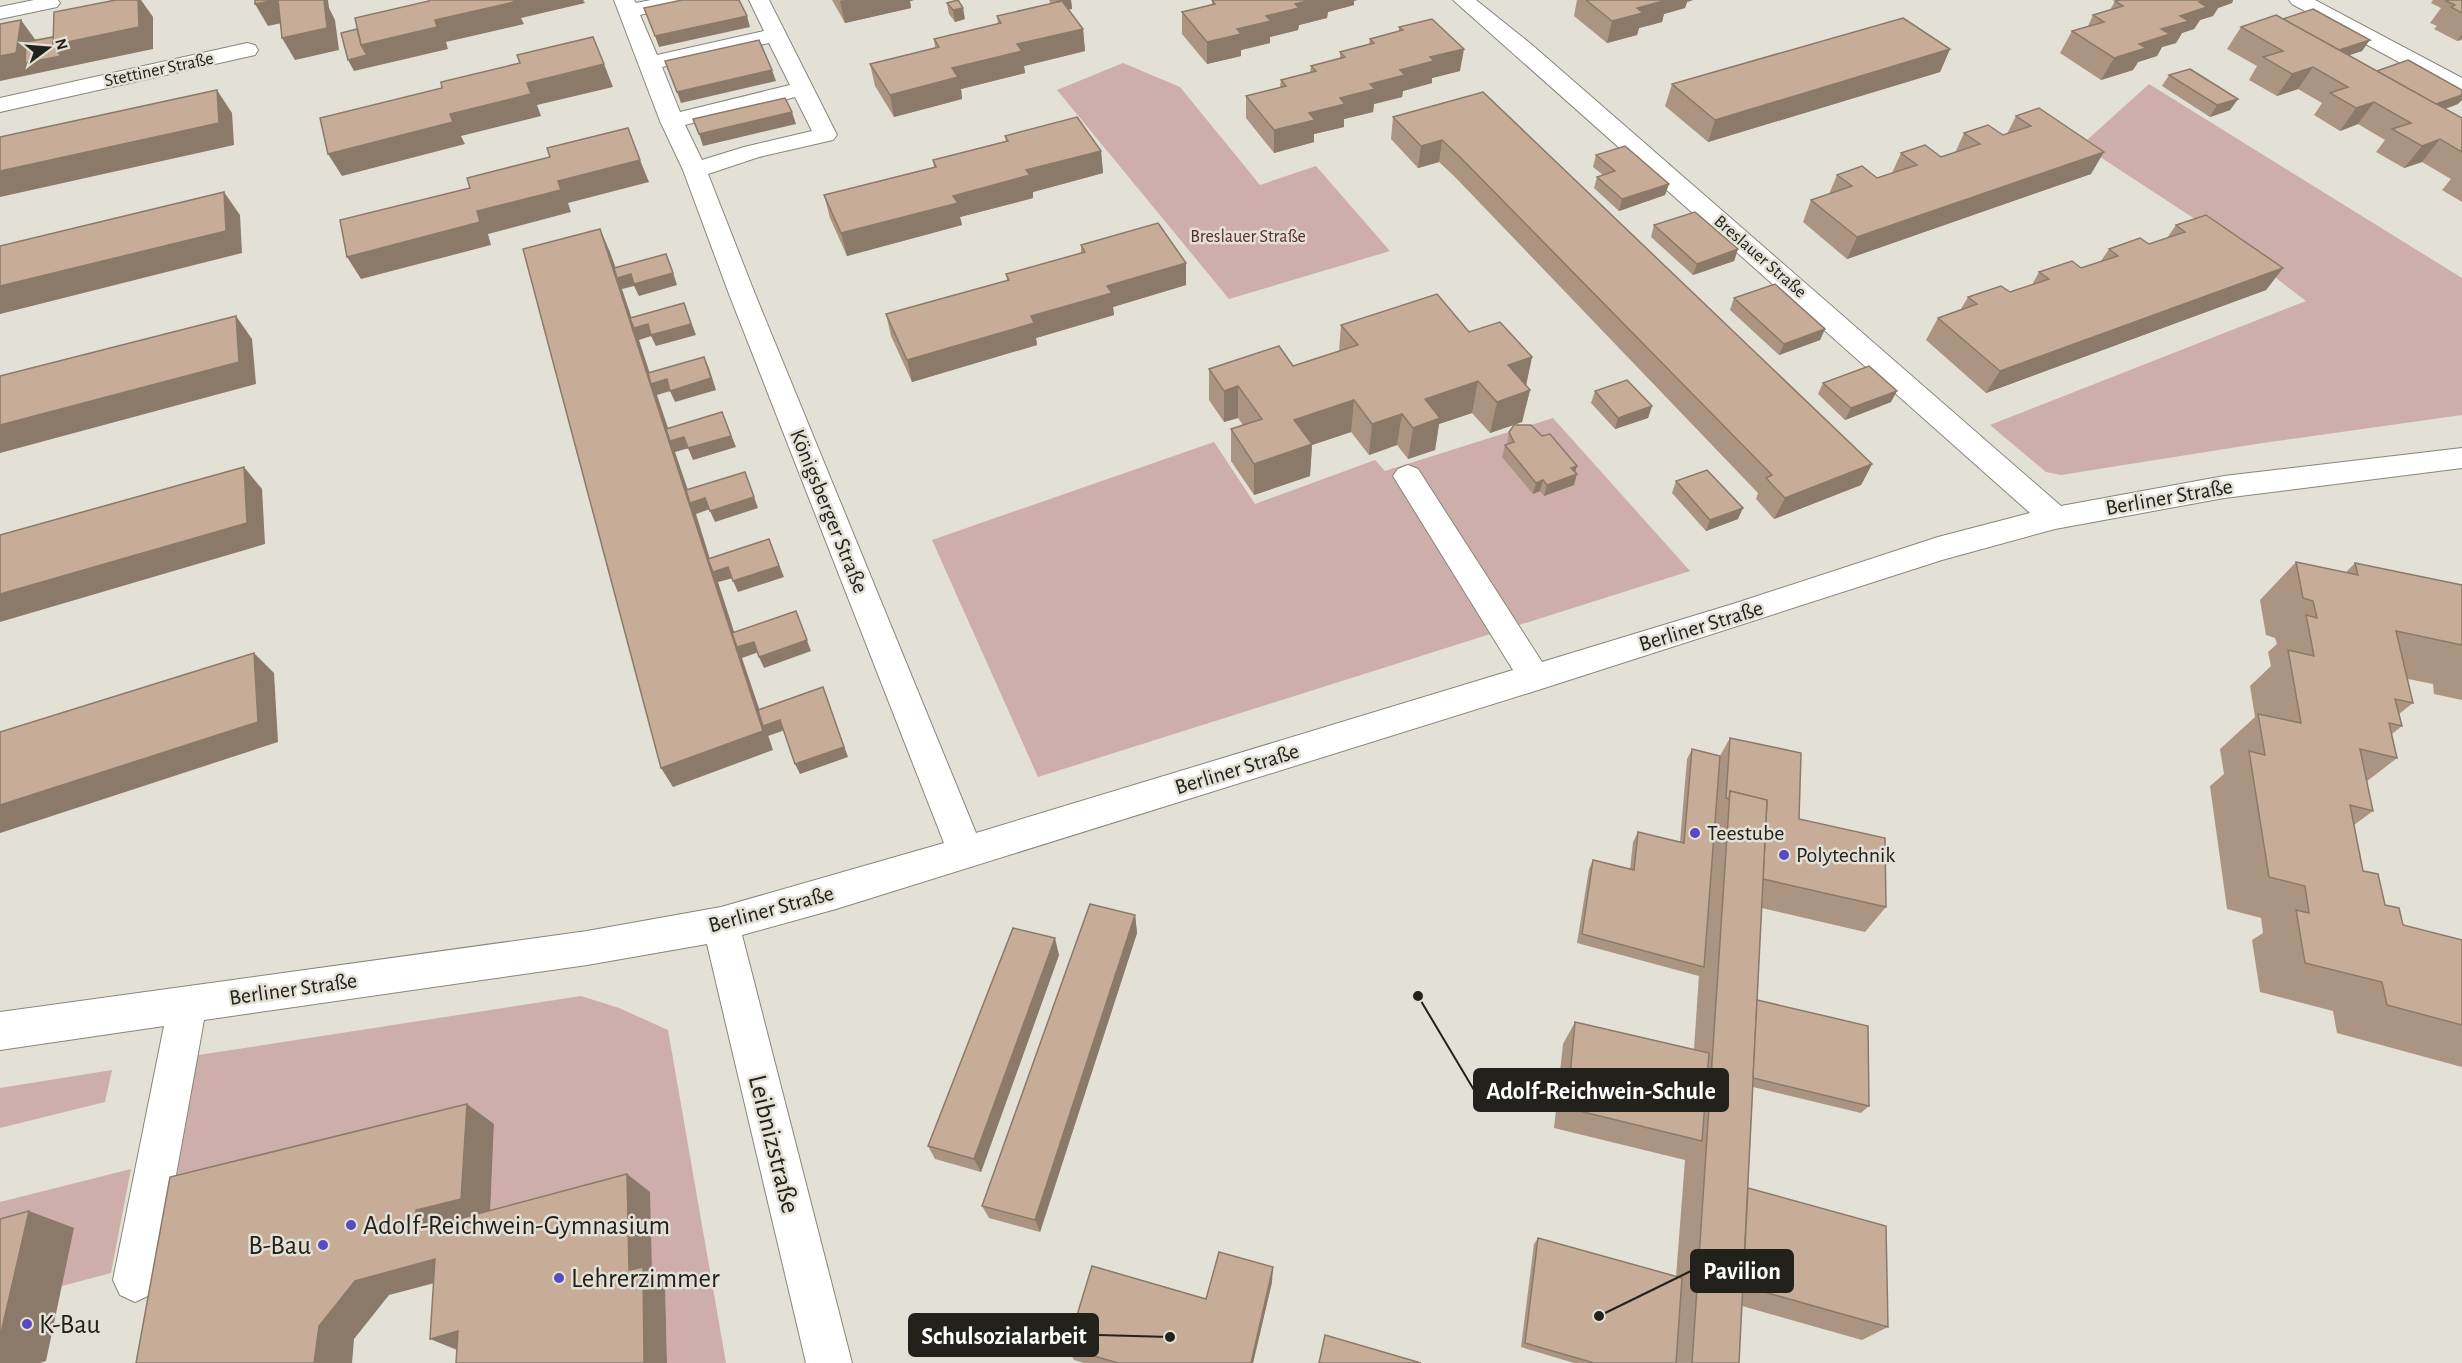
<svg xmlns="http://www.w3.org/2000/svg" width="2462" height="1363" viewBox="0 0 2462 1363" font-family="'Alegreya Sans',sans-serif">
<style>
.green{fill:#ceaeaa}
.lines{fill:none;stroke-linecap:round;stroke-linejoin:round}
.minor-casing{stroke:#88867c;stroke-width:2}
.minor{fill:#fff;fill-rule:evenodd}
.wall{fill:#ab9582}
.shaded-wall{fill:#8b796a}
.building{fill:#c7ad97;stroke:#8b796a;stroke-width:1.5}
.poi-dot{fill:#584ac2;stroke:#e3e0d5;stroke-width:2}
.labels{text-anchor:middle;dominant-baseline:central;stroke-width:5;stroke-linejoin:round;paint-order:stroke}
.far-street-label{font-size:18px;fill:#22211c;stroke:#e3e0d5}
.far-park-label{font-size:18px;fill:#5e2c27;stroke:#e3e0d5}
.street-label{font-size:22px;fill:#22211c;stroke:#e3e0d5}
.poi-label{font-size:22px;fill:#22211c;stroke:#e3e0d5;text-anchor:start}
.near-street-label{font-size:27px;fill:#22211c;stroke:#e3e0d5}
.near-poi-label{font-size:27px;fill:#22211c;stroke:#e3e0d5;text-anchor:start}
.leader{fill:none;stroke:#22211c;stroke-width:2}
.callout-dot{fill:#22211c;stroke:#e3e0d5;stroke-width:2}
.callout{fill:#22211c;stroke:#22211c;stroke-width:2}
.callout-label{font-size:24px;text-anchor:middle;font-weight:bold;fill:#fff}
</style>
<rect width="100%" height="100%" fill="#e3e0d5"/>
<g class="green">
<path d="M1123,63L1180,87L1260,185L1316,166L1390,251L1229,299L1057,90Z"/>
<path d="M2149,84L2462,278V415L2256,444L2061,475L2046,472L1990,425L2306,301L2224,238L2091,151L2086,141Z"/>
<path d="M1553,418L1690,571L1038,777L932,540L1214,442L1255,504L1375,460L1385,471Z"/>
<path d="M581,996L619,1008L668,1030L726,1363H667L665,1282L490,1216L494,1124L157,1267L192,1056Z"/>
<path d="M112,1070L105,1102L0,1128V1088Z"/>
<path d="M131,1169L111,1273L62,1286L0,1247V1202Z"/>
</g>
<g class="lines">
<g class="minor-casing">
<g id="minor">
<path d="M34,0H58L60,3L57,7L0,19V7Z"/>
<path d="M614,0H634L636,3L651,0H690L687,4L640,15L657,55L764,31L749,0H769L837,135L833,140L759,157L708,174L755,294L976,833L1513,670L1393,476L1398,469L1408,465L1418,469L1542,662L1736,603L1938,537L2030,513L1453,0H1476L1531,44L2061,506L2224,476L2462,448V468L2224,498L2055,529L1942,560L1535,691L836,909L742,935L852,1363H806L707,944L587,965L204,1020L157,1280L150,1295L135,1302L120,1295L113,1280L164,1026L0,1050V1012L587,931L721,907L944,843L729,294L683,170L660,121ZM769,43L790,85L680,112L662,67ZM795,97L812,131L744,147L702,160L685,125Z"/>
<path d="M2289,0H2315L2462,78V94L2454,92L2292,4Z"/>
<path d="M247,43L255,45L258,50L255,55L0,112V98Z"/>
</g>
</g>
<use href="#minor" class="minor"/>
</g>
<g class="wall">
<path d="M832,0H914L910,1L911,8L845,23Z"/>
<path d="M1049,0H1071L1072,9H1068L1083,29L1085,51L1024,66L1025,73L961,89L962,99L894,117L875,86L870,64L935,48L934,39L998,24L997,16L1051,4Z"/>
<path d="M1212,0L1354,1V5L1328,12L1327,18L1299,25L1298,30L1270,37V43L1241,50V56L1207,64L1182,34V12L1212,5Z"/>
<path d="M1577,0H1693L1687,2L1685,8L1664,14L1662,22L1639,28L1637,35L1607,43L1574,16Z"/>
<path d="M2120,0H2233L2232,3L2218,8L2213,16L2200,20L2194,29L2182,33L2176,43L2162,47L2157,56L2138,62L2133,70L2101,80L2060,53L2072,31L2088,26L2093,15L2110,10L2115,1Z"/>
<path d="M2433,0H2462V40L2457,41L2434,29L2437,26L2430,23L2441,8L2431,3Z"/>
<path d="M947,3L965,19L955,22L949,14Z"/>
<path d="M2283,19L2362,51L2349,55L2377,71L2458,104L2445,109L2462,118V202L2442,190L2451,179L2422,162L2404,168L2376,152L2385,140L2358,124L2340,131L2314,115L2322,103L2298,89L2277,96L2249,80L2257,66L2227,49L2241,27Z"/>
<path d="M1399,27L1460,71L1432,78V83L1403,91L1402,97L1374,104L1373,112L1344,119V127L1314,134V142L1274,153L1246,118V96L1280,87L1281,80L1310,73L1311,66L1340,58V52L1369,44L1370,39L1399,32Z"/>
<path d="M1950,49L1940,72L1708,142L1665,106L1672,84Z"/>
<path d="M2169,75L2238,99L2230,110L2210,117L2162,86Z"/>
<path d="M1483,92L1872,464L1861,485L1774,519L1756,499L1758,493L1455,177L1439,162L1418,168L1391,139L1393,117Z"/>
<path d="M2039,108L2091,174L1847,259L1803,222L1811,200L1829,194L1837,175L1877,178L1892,173L1901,153L1941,157L1955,153L1964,133L2003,135L2007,134L2016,116Z"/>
<path d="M1005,136L1101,151L1103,173L1033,192V198L960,217L962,225L847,256L830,218L824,195L934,167L933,160L1006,141Z"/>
<path d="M1596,155L1669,184L1665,195L1619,211L1594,188L1597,177L1603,175L1593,167Z"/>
<path d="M1654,225L1738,249L1734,261L1693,275L1651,237Z"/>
<path d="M2176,225L2283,268L2266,290L1986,393L1926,340L1938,318L1961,309L1968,297L2010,292L2032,285L2039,272L2081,268L2101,261L2109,249L2149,244L2167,238Z"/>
<path d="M1081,245L1186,285L1113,307L1114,315L1036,338L1037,345L912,382L891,336L886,314L1007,281L1006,274L1081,253Z"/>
<path d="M1734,298L1825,329L1820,340L1779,355L1730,310Z"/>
<path d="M1341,325L1469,332L1532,357L1526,386L1530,390L1522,422L1490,433L1472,413L1439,424L1435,450L1408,459L1397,445L1369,455L1351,432L1312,445L1310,476L1254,495L1231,461V429L1243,425L1238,418L1224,422L1209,400V369L1293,366L1339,351Z"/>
<path d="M1823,383L1891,402L1845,420L1818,394Z"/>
<path d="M1595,391L1652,406L1648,418L1615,429L1591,403Z"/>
<path d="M1509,432L1542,436L1577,466L1575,472L1574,485L1544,496L1540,491L1533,494L1502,457L1505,445H1507Z"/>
<path d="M1676,481L1738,519L1706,531L1672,493Z"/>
<path d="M2296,562L2346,572L2355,563L2462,585V700L2434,694L2433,684L2408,679L2413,703L2399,714L2402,726L2392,734L2397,758L2366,782L2373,811L2354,825L2363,871L2385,905L2403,925L2462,940V1067L2337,1033L2333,1011L2260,992L2252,940L2263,933L2261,918L2227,909L2210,786L2224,774L2220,749L2255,717L2250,686L2271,666L2268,652L2277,644L2275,638L2266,635L2260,600Z"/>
<path d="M1730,738L1799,819L1886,907L1865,932L1762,908L1757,1000L1869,1106L1861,1113L1753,1087L1748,1188L1888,1327L1862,1340L1742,1306L1739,1363H1574L1521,1347L1534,1244L1538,1238L1676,1277L1685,1160L1554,1128L1563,1044L1575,1022L1694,1049L1699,975V976L1577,943L1589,869L1593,860L1630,869L1633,842L1638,832L1680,842L1687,759L1692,749L1720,756Z"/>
<path d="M1135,915L1137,933L1040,1232L989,1218L982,1206Z"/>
<path d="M1059,955L981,1172L935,1159L928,1146Z"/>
<path d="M1272,1282L1253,1363H1084L1074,1360L1067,1348L1206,1299Z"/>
</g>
<g class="shaded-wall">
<path d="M138,0H141L153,17V49L0,81V56L21,20L37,42L53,45Z"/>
<path d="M275,0H278L291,21L268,26L255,4Z"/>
<path d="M319,0H328L329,8L335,20L339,50L295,60L282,38Z"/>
<path d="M513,0H583L585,3L521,18L524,24L446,42L448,49L354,71L348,60L361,45L435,20Z"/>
<path d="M845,0H914L910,1L911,8L845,23L840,1Z"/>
<path d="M1060,0H1071L1072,9L1057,12L1056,1Z"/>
<path d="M1311,0H1358L1354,1V5L1328,12L1327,18L1299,25L1298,30L1270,37V43L1241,50V56L1207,64V42L1295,4Z"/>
<path d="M1659,0H1693L1687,2L1685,8L1664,14L1662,22L1639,28L1637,35L1607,43L1612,21L1637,8Z"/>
<path d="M2206,0H2233L2232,3L2218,8L2213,16L2200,20L2194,29L2182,33L2176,43L2162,47L2157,56L2138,62L2133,70L2101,80L2114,58L2139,44L2199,2Z"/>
<path d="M963,8L965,19L955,22L953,10Z"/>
<path d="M747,16L750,27L659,47L655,36Z"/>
<path d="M1083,29L1085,51L1024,66L1025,73L961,89L962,99L894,117L890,95L952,68L1017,44Z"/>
<path d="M2462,34V38L2457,41Z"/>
<path d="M2370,40L2362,51L2329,62L2337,51Z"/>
<path d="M1464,49L1460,71L1432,78V83L1403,91L1402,97L1374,104L1373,112L1344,119V127L1314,134V142L1274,153V130L1400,70L1430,57Z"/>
<path d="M1950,49L1940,72L1708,142L1715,120Z"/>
<path d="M604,64L613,87L537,105L541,116L461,136L465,144L342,176L328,154L450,114L527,83Z"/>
<path d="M2313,67L2298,89L2277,96L2292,74Z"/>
<path d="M772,70L776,81L681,103L677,92Z"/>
<path d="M217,90L232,113L234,145L0,197V171Z"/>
<path d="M2462,95V100L2458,104L2425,116L2434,104Z"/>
<path d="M2238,99L2230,110L2210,117L2217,105Z"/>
<path d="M2374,102L2358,124L2340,131L2356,108Z"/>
<path d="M792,112L796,124L703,146L699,134Z"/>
<path d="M2440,139L2422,162L2404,168L2422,146Z"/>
<path d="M1442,140L1439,162L1418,168L1421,146Z"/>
<path d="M1101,151L1103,173L1033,192V198L960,217L962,225L847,256L841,233L1026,170Z"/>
<path d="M2104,152L2091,174L1847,259L1857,237Z"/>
<path d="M640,160L649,182L568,203L571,212L488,234L491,245L361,279L347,257L477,211L558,181Z"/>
<path d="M1669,184L1665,195L1619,211L1622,199Z"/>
<path d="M224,192L240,215L242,253L0,314V286Z"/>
<path d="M600,229L610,252L619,277L666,254L671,266L677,285L639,296L634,286L622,289L635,328L684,303L696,335L656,346L651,336L639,340L653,383L704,357L709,368L716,390L675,402L670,391L657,395L672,440L684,437L689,448L675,452L692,502L705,498L710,509L696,514L714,572L728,567L733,578L718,582L739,647L754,642L759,652L742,658L765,726L780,720L785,730L768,736V735L773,750L673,787L661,768Z"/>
<path d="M1738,249L1734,261L1693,275L1697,264Z"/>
<path d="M1186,263V285L1113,307L1114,315L1036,338L1037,345L912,382L907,360L1031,316L1107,286Z"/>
<path d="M2283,268L2266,290L1986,393L2000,371Z"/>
<path d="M236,316L252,339L256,384L0,453V425Z"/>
<path d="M1825,329L1820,340L1779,355L1784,344Z"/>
<path d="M1532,357L1525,389L1508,365Z"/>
<path d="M1478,381L1472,413L1439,424L1435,450L1408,459L1413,428L1425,399Z"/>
<path d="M1238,386V418L1224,422V391Z"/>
<path d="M1530,390L1522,422L1490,433L1497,402Z"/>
<path d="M1897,391L1891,402L1845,420L1851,408Z"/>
<path d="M1354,400L1351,432L1312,445L1310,476L1254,495V464L1294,420Z"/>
<path d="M1652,406L1648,418L1615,429L1618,418Z"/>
<path d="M722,412L736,447L693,460L688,448Z"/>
<path d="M1402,414L1397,445L1369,455L1372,424Z"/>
<path d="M1872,464L1861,485L1774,519L1785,498Z"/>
<path d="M1577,466L1574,475L1577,474L1574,485L1544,496L1547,485L1571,468Z"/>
<path d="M244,467L262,489L265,544L0,622V594Z"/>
<path d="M745,472L758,508L715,522L710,511Z"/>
<path d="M1543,480L1540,491L1533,494L1536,483Z"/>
<path d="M1743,508L1738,519L1706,531L1710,520Z"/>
<path d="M769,539L784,577L738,592L733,581Z"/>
<path d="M796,611L811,651L764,668L759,657Z"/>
<path d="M254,653L274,673L278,742L0,833V805Z"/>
<path d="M823,687L848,757L800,774L795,764Z"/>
<path d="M1135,915L1137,933L1040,1232L1035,1220Z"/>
<path d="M1055,938L1059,955L981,1172L974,1159Z"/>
<path d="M467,1104L494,1124L490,1216L414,1231L416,1210Z"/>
<path d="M627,1174L650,1192L652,1273L665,1282L667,1363H644L629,1270Z"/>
<path d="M29,1211L74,1228L46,1361L40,1363H0V1337Z"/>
<path d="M435,1259L465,1275L389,1295L354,1339L352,1363H314L319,1326L355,1281Z"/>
<path d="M1273,1267L1272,1282L1253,1363H1251Z"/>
<path d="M458,1331L462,1352L430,1339Z"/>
</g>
<g class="building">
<path d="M116,0H138L139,27L53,45L54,12Z"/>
<path d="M255,0H275L255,4Z"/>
<path d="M278,0H324L327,28L282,38Z"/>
<path d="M429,0H513L514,2L435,20L437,27L361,45L355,18L429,1Z"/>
<path d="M682,0H739L747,16L655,36L644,8Z"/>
<path d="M958,0L963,8L953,10L947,3Z"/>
<path d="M1212,0H1311L1295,4L1299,8L1266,16L1271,21L1237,29L1241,34L1207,42L1182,12L1215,4Z"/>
<path d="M1586,0H1667L1637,8L1643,13L1612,21Z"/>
<path d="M2120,0H2206L2199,2L2207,7L2180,16L2189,21L2161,29L2170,34L2139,44L2146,48L2114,58L2072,31L2104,22L2093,15L2123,6L2115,1Z"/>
<path d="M2449,0H2462V13L2451,7L2455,5L2446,1Z"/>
<path d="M1062,1L1083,29L1017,44L1022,51L952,68L958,77L890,95L870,64L939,47L934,39L1001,23L997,16Z"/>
<path d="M2313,9L2370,40L2339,50L2283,19Z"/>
<path d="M2276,15L2462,118V152L2440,139L2422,146L2392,129L2411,123L2374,102L2356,108L2330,93L2348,87L2313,67L2292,74L2263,57L2283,51L2241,27Z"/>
<path d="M1903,18L1950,49L1715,120L1672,84Z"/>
<path d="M1432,19L1464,49L1430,57L1434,61L1400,70L1405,75L1370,84L1375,89L1340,98L1345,104L1309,113L1315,120L1274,130L1246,96L1286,86L1281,80L1316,71L1311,66L1345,57L1340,52L1374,43L1370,39L1403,30L1399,27Z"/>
<path d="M21,20L16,53L0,56V24Z"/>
<path d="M357,29L361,45L367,55L348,60L341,33Z"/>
<path d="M53,37V45L61,56L25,63L26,42Z"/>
<path d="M593,37L604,64L527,83L531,94L450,114L453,122L328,154L320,118L442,88L441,82L520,63L517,55Z"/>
<path d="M759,40L772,70L677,92L665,61Z"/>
<path d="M2408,60L2462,90V95L2436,104L2377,71Z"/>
<path d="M2190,69L2238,99L2217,105L2169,75Z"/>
<path d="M217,90L219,123L0,171V137Z"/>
<path d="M1483,92L1872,464L1785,498L1766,478L1772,475L1458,155L1442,140L1421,146L1393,117Z"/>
<path d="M785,98L792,112L699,134L693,119Z"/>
<path d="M2039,108L2104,152L1857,237L1811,200L1852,186L1837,175L1862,166L1877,178L1917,165L1901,153L1925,145L1941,157L1980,144L1964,133L1988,125L2003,135L2031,126L2016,116Z"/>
<path d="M1077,117L1101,151L1026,170L1030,175L953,196L958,203L841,233L824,195L936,167L933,160L1008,141L1005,136Z"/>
<path d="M628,128L640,160L558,181L561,190L477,211L480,222L347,257L340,220L470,188L467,178L550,157L547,148Z"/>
<path d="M1625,146L1669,184L1622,199L1597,177L1615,171L1596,155Z"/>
<path d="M224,192L226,231L0,286V246Z"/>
<path d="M1695,212L1738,249L1697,264L1654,225Z"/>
<path d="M2206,215L2283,268L2000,371L1938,318L1977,304L1968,297L2001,286L2010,292L2049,279L2039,272L2072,261L2081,268L2118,256L2109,249L2140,238L2149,244L2185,232L2176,225Z"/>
<path d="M1158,223L1186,263L1107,286L1112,293L1031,316L1034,323L907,360L886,314L1009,280L1006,274L1085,252L1081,245Z"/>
<path d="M600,229L763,731L661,768L523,249Z"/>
<path d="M666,254L673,273L634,284L631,274L617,278L614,268Z"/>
<path d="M1775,284L1825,329L1784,344L1734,298Z"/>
<path d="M1437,294L1469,332L1500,322L1532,357L1508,365L1530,390L1497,402L1478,381L1425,399L1440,418L1413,428L1402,414L1372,424L1354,400L1294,420L1312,444L1254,464L1231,429L1262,419L1238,386L1224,391L1209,369L1279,346L1293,366L1358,345L1341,325Z"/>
<path d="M684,303L691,324L651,335L648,324L634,328L630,318Z"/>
<path d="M236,316L239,362L0,425V376Z"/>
<path d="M704,357L711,378L670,391L667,379L651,384L648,373Z"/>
<path d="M1869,366L1897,391L1851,408L1823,383Z"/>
<path d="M1627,380L1652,406L1618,418L1595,391Z"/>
<path d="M722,412L731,436L688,448L684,437L670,441L666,429Z"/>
<path d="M1514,425H1531L1542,436L1550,434L1577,466L1571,468L1577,474L1547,485L1543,480L1536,483L1505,445L1514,442L1509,432Z"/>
<path d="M244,467L247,523L0,594V535Z"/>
<path d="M1707,470L1743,508L1710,520L1676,481Z"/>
<path d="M745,472L754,497L710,511L705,498L690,503L686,490Z"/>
<path d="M769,539L779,566L733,581L728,567L713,572L708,559Z"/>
<path d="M2296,562L2358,575L2355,563L2462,585V645L2396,631L2413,703L2395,699L2402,726L2389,723L2397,758L2360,749L2373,811L2350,805L2363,871L2378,874L2385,905L2399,908L2403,925L2462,940V1025L2387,1005L2382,982L2305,963L2296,910L2309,913L2305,886L2269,877L2249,751L2265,755L2258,714L2301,723L2288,650L2314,656L2306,615L2317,618L2313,601L2303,598Z"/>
<path d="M796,611L807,640L759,657L754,642L737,647L732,633Z"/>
<path d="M254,653L258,722L0,805V732Z"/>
<path d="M823,687L844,747L795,764L780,720L763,726L758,710Z"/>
<path d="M1730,738L1801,753L1799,819L1885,838L1886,907L1763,879L1767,800L1730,791L1729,799L1726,798Z"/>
<path d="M1692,749L1720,756L1704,967L1582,934L1593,860L1634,870L1638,832L1684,843Z"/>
<path d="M1730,791L1767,800L1739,1363H1692Z"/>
<path d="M1090,904L1135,915L1035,1220L982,1206Z"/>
<path d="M1013,928L1055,938L974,1159L928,1146Z"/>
<path d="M1757,1000L1868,1026L1869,1106L1753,1078Z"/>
<path d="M1575,1022L1709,1053L1702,1141L1567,1108Z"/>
<path d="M467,1104L461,1199L416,1210L414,1231L627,1174L629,1270L643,1267L644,1363H456L458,1331L430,1339L435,1259L355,1281L319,1326L314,1363H136L170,1177Z"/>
<path d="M1748,1188L1886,1226L1888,1327L1743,1286Z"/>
<path d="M29,1211L0,1337V1219Z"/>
<path d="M1538,1238L1682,1278L1676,1363H1594L1525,1343Z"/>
<path d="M1219,1252L1273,1267L1251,1363H1118L1067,1348L1092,1266L1206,1299Z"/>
<path d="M1325,1335L1421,1363H1319Z"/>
</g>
<g class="poi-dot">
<circle cx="1695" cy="833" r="6"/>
<circle cx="1784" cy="855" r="6"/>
<circle cx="351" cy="1225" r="6"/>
<circle cx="323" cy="1245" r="6"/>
<circle cx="559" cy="1278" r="6"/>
<circle cx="27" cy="1324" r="6"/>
</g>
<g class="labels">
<g class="far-street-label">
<text transform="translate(159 70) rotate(-12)">Stettiner Straße</text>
<text transform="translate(1760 257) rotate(41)">Breslauer Straße</text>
</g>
<g class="far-park-label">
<text x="1248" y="237">Breslauer Straße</text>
</g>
<g class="street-label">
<text transform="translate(2169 497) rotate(-10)">Berliner Straße</text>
<text transform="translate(829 511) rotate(68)">Königsberger Straße</text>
<text transform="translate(1701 626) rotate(-17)">Berliner Straße</text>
<text transform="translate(1237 769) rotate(-17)">Berliner Straße</text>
<text transform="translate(771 909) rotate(-15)">Berliner Straße</text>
<text transform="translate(293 989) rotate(-8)">Berliner Straße</text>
</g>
<g class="poi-label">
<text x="1707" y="833">Teestube</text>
<text x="1796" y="855">Polytechnik</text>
</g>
<g class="near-street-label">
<text transform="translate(774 1144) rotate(76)">Leibnizstraße</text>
</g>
<g class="near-poi-label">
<text x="363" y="1225">Adolf-Reichwein-Gymnasium</text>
<text x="311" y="1245" text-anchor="end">B-Bau</text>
<text x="571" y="1278">Lehrerzimmer</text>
<text x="39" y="1324">K-Bau</text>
</g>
</g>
<path class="leader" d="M1418 996L1474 1090M1599 1316L1691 1271M1170 1337L1098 1335"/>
<g class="callout-dot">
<circle cx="1418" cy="996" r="6"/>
<circle cx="1599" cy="1316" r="6"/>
<circle cx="1170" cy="1337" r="6"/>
</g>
<g class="callout">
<rect x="1474" y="1069" width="254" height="42" rx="6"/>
<rect x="1691" y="1250" width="102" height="42" rx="6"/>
<rect x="909" y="1314" width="189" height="42" rx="6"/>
</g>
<g class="callout-label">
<text x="1601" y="1099">Adolf-Reichwein-Schule</text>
<text x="1742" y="1279">Pavilion</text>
<text x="1004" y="1344">Schulsozialarbeit</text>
</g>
<g transform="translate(48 48) rotate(74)" stroke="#e3e0d5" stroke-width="4.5" paint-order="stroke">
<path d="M0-4.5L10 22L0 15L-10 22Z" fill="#22211c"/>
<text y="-9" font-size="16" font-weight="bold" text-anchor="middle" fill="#22211c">N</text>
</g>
</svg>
